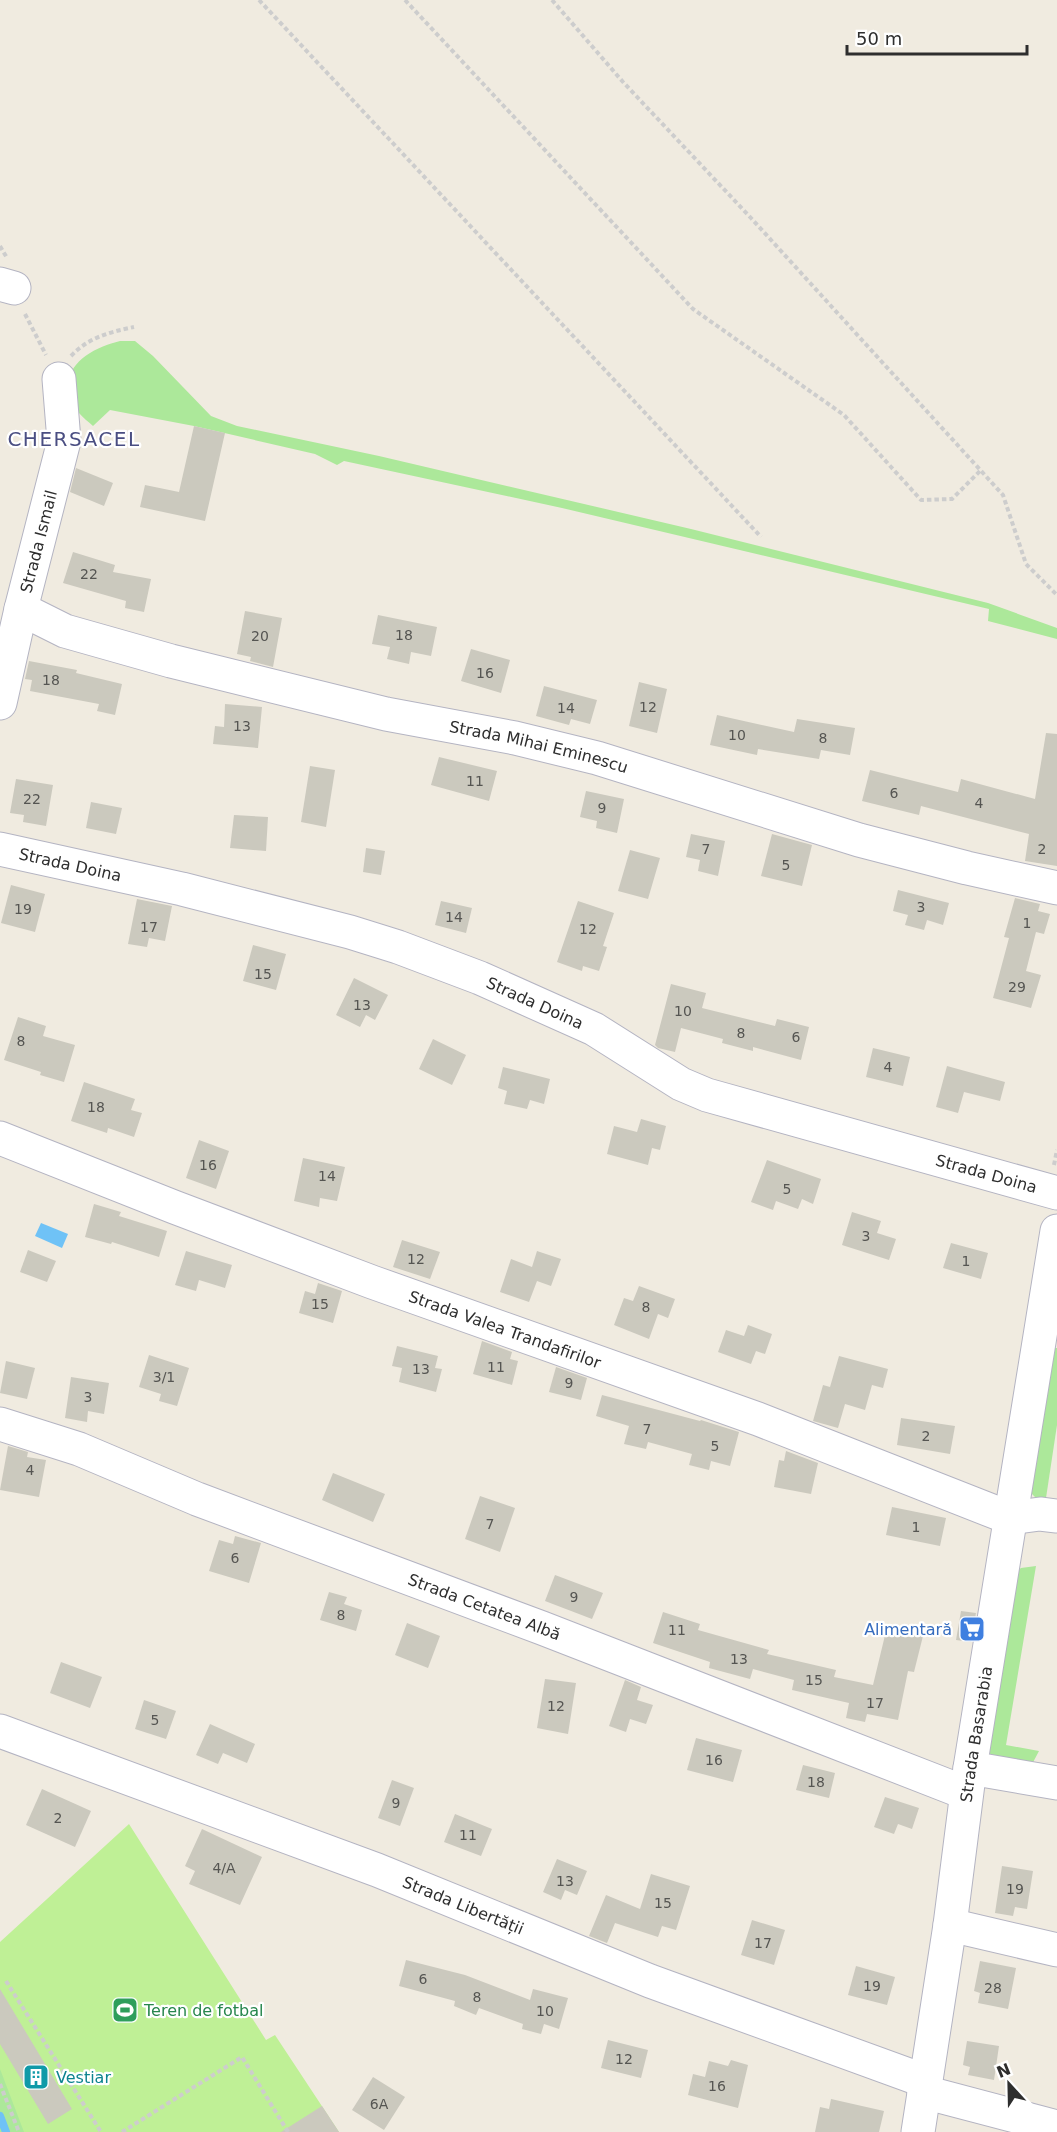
<svg xmlns="http://www.w3.org/2000/svg" width="1057" height="2132" viewBox="0 0 1057 2132" font-family="'DejaVu Sans',sans-serif">
<style>
.green{fill:#ace89a}
.pitch{fill:#bff096}
.water{fill:#6fc2f6}
.lines{fill:none;stroke-linecap:round;stroke-linejoin:round}
.stream{stroke:#6fc2f6;stroke-width:8}
.building{fill:#cbc9be}
.minor-casing{stroke:#b4b4c2;stroke-width:35}
.path{stroke:#cdcdcd;stroke-width:4;stroke-dasharray:4.5 3;stroke-linecap:butt}
.minor{stroke:#fff;stroke-width:33}
.labels{text-anchor:middle;dominant-baseline:central;stroke-width:4.5;stroke-linejoin:round;paint-order:stroke}
.number-label{font-size:14px;fill:#555552}
.street-label{font-size:16px;fill:#2e2e2e;stroke:#fff}
.shop-label{font-size:16px;fill:#366cbe;stroke:#fff;text-anchor:end}
.leisure-label{font-size:16px;fill:#27864d;stroke:#fff;text-anchor:start}
.culture-label{font-size:16px;fill:#0d838f;stroke:#fff;text-anchor:start}
.quarter-label{font-size:20px;letter-spacing:1.5px;fill:#4a4e82;stroke:#fff}
</style>
<rect width="100%" height="100%" fill="#f0ebe0"/>
<g class="green">
<path d="M120,341H135L153,356L211,416L237,426L379,456L691,529L988,603L1057,628V639L988,621L989,609L562,508L344,461L337,465L315,454L194,426L110,410L93,426C89,422 83,418 79,413C76,410 75,405 73,401C57,366 92,348 120,341Z"/>
<path d="M1052,1348H1057V1425L1046,1498L1037,1499L1028,1490Z"/>
<path d="M1036,1566L1006,1745L1039,1751L1030,1768L988,1756L1016,1572L1021,1568Z"/>
<path d="M0,2044L86,2132H0Z"/>
</g>
<path class="pitch" d="M129,1824L266,2040L275,2035L339,2132H24L0,2069V1942Z"/>
<path class="water" d="M41,1223L68,1234L62,1248L35,1236Z"/>
<g class="lines">
<path class="stream" d="M0,2116L6,2132"/>
</g>
<g class="building">
<path d="M194,426L225,433L205,521L140,507L145,485L179,492Z"/>
<path d="M76,468L113,483L104,506L70,492Z"/>
<path d="M73,552L115,565L113,572L151,579L144,612L125,608L126,601L63,583Z"/>
<path d="M245,611L282,618L273,667L250,661L251,657L237,654Z"/>
<path d="M378,615L437,627L431,656L411,652L409,664L387,659L390,647L372,644Z"/>
<path d="M471,649L510,660L501,693L461,681Z"/>
<path d="M29,661L77,670L76,673L122,684L115,715L97,711L99,704L30,691L32,680L25,679Z"/>
<path d="M639,682L667,689L657,733L629,726Z"/>
<path d="M544,686L597,700L590,724L571,719L569,725L536,716Z"/>
<path d="M225,704L262,707L258,748L213,744L215,726L224,727Z"/>
<path d="M717,715L794,732L797,719L855,728L850,755L821,750L819,759L758,749L757,755L710,745Z"/>
<path d="M1046,733L1057,734V866L1025,861L1029,834L921,806L919,815L862,801L870,770L958,792L961,779L1035,799Z"/>
<path d="M439,757L497,771L489,801L431,785Z"/>
<path d="M310,766L335,770L326,827L301,822Z"/>
<path d="M16,779L53,785L46,826L23,822L24,815L10,813Z"/>
<path d="M586,791L624,799L617,833L596,828L597,821L580,817Z"/>
<path d="M91,802L122,808L116,834L86,828Z"/>
<path d="M234,815L268,817L266,851L230,848Z"/>
<path d="M691,834L725,841L718,876L698,871L700,860L686,857Z"/>
<path d="M772,834L812,845L802,886L761,876Z"/>
<path d="M366,848L385,851L381,875L363,872Z"/>
<path d="M630,850L660,858L648,899L618,891Z"/>
<path d="M11,885L45,894L35,932L1,923Z"/>
<path d="M898,890L949,903L943,925L927,920L924,930L905,925L908,915L893,911Z"/>
<path d="M1015,898L1040,904L1038,911L1050,914L1044,934L1036,932L1026,971L1041,975L1031,1008L993,998L1009,938L1004,937Z"/>
<path d="M137,899L172,906L165,941L149,938L147,947L128,944Z"/>
<path d="M441,901L472,908L466,933L435,925Z"/>
<path d="M578,901L614,913L603,946L607,947L599,971L583,966L582,971L557,962Z"/>
<path d="M253,945L286,954L276,990L243,981Z"/>
<path d="M354,978L388,995L375,1020L366,1015L360,1027L336,1015Z"/>
<path d="M671,984L706,993L702,1008L775,1026L777,1019L809,1027L801,1060L753,1047V1051L722,1043L723,1039L681,1028L675,1052L658,1048L655,1045Z"/>
<path d="M18,1017L46,1026L43,1036L75,1045L64,1082L40,1075L41,1072L4,1060Z"/>
<path d="M433,1039L466,1055L452,1085L419,1069Z"/>
<path d="M873,1048L910,1057L903,1086L866,1077Z"/>
<path d="M947,1066L1005,1082L1000,1101L964,1092L958,1113L936,1107Z"/>
<path d="M503,1067L550,1079L544,1104L530,1100L527,1109L504,1104L507,1091L498,1088Z"/>
<path d="M84,1082L135,1099L131,1110L142,1113L134,1137L108,1128L107,1133L71,1121Z"/>
<path d="M641,1119L666,1126L660,1150L652,1148L648,1165L607,1154L614,1126L637,1132Z"/>
<path d="M199,1140L229,1151L216,1189L186,1178Z"/>
<path d="M303,1158L345,1167L337,1201L320,1198L319,1207L294,1201Z"/>
<path d="M767,1160L821,1179L813,1204L802,1199L798,1209L776,1201L773,1210L751,1202Z"/>
<path d="M94,1204L121,1212L119,1216L167,1231L159,1257L112,1242L111,1244L85,1237Z"/>
<path d="M852,1212L881,1221L877,1233L896,1239L889,1260L842,1245Z"/>
<path d="M402,1240L440,1252L430,1279L393,1267Z"/>
<path d="M951,1243L988,1253L981,1279L943,1268Z"/>
<path d="M28,1250L56,1261L47,1282L20,1272Z"/>
<path d="M186,1251L232,1265L225,1288L199,1280L196,1291L175,1285Z"/>
<path d="M537,1251L561,1259L551,1286L537,1281L529,1302L500,1292L511,1259L532,1267Z"/>
<path d="M318,1283L342,1291L333,1323L299,1313L305,1291L315,1294Z"/>
<path d="M639,1286L675,1299L668,1318L658,1314L649,1339L614,1325L624,1298L633,1301Z"/>
<path d="M748,1325L772,1334L765,1354L756,1351L751,1364L718,1352L726,1330L744,1336Z"/>
<path d="M482,1341L512,1352L510,1359L518,1361L512,1385L473,1374Z"/>
<path d="M397,1346L438,1356L435,1368L442,1369L436,1392L399,1382L402,1368L392,1366Z"/>
<path d="M149,1355L189,1368L177,1406L159,1401L161,1394L139,1387Z"/>
<path d="M839,1356L888,1369L883,1388L872,1385L865,1410L845,1404L838,1428L813,1421L823,1385L830,1387Z"/>
<path d="M6,1361L35,1368L27,1399L0,1393Z"/>
<path d="M556,1367L587,1378L581,1400L549,1392Z"/>
<path d="M71,1377L109,1383L104,1414L88,1411L87,1422L65,1418Z"/>
<path d="M602,1395L700,1421L701,1420L739,1432L730,1466L711,1461L709,1470L689,1465L692,1454L648,1442L646,1449L624,1444L629,1426L596,1416Z"/>
<path d="M901,1418L955,1426L950,1454L897,1445Z"/>
<path d="M8,1446L28,1452L27,1457L46,1460L39,1497L0,1490Z"/>
<path d="M786,1451L818,1463L811,1494L774,1487L779,1460L784,1461Z"/>
<path d="M333,1473L385,1494L373,1522L322,1500Z"/>
<path d="M480,1496L515,1508L500,1552L465,1539Z"/>
<path d="M892,1507L946,1518L940,1546L886,1535Z"/>
<path d="M235,1536L261,1543L249,1583L209,1571L219,1540L233,1544Z"/>
<path d="M555,1575L603,1593L592,1619L545,1601Z"/>
<path d="M329,1592L347,1597L344,1604L362,1610L356,1631L320,1620Z"/>
<path d="M961,1611L976,1613L971,1642L956,1640Z"/>
<path d="M663,1612L700,1624L698,1630L769,1650L767,1654L836,1670L834,1677L873,1685L887,1627L923,1636L914,1672L908,1671L898,1720L867,1714L865,1722L846,1718L849,1703L792,1690L794,1680L753,1669L750,1679L709,1668L710,1662L653,1643Z"/>
<path d="M407,1623L440,1636L428,1668L395,1655Z"/>
<path d="M61,1662L102,1677L90,1708L50,1693Z"/>
<path d="M545,1679L576,1683L568,1734L537,1728Z"/>
<path d="M625,1680L641,1687L637,1700L653,1705L646,1724L630,1719L626,1732L609,1726Z"/>
<path d="M144,1700L176,1711L166,1739L135,1729Z"/>
<path d="M210,1724L255,1744L247,1763L223,1753L218,1764L196,1755Z"/>
<path d="M696,1738L742,1750L733,1782L687,1770Z"/>
<path d="M803,1765L835,1773L829,1798L796,1790Z"/>
<path d="M392,1780L414,1788L400,1826L378,1818Z"/>
<path d="M42,1789L91,1811L75,1847L26,1825Z"/>
<path d="M885,1797L919,1808L912,1829L898,1824L894,1834L874,1827Z"/>
<path d="M455,1814L492,1829L481,1856L444,1842Z"/>
<path d="M202,1829L262,1857L240,1905L189,1884L195,1871L185,1866Z"/>
<path d="M557,1859L587,1871L577,1895L565,1890L561,1900L543,1892Z"/>
<path d="M1002,1866L1033,1871L1027,1909L1015,1907L1013,1916L995,1913Z"/>
<path d="M651,1874L690,1886L676,1930L662,1926L658,1937L615,1923L607,1943L589,1936L606,1895L640,1909Z"/>
<path d="M752,1920L785,1930L774,1965L741,1955Z"/>
<path d="M406,1960L465,1975L530,2000L533,1989L568,1998L559,2029L544,2024L541,2034L522,2029L523,2024L479,2008L476,2015L454,2006L455,2001L399,1986Z"/>
<path d="M980,1961L1016,1968L1008,2009L978,2003L980,1993L974,1991Z"/>
<path d="M856,1966L895,1977L887,2005L848,1995Z"/>
<path d="M0,1989L72,2109L48,2124L0,2044Z"/>
<path d="M608,2040L648,2050L641,2078L601,2068Z"/>
<path d="M967,2041L999,2046L994,2080L968,2075L970,2067L963,2065Z"/>
<path d="M731,2060L748,2065L738,2108L688,2095L693,2074L705,2077L709,2061L728,2066Z"/>
<path d="M373,2077L405,2097L384,2130L352,2110Z"/>
<path d="M831,2099L884,2111L879,2132H815L820,2107L829,2109Z"/>
<path d="M322,2106L339,2132H281Z"/>
</g>
<g class="lines">
<g class="minor-casing">
<g id="minor">
<path d="M0,284L14,288"/>
<path id="s1" d="M21,609L65,631L171,661L386,714L515,738L597,758L859,840L967,868L1057,888"/>
<path id="s2" d="M0,703L21,609L64,441L59,379"/>
<path id="s3" d="M0,849L182,889L350,932L398,947L480,978L594,1029L681,1084L707,1095L1057,1193"/>
<path id="s4" d="M0,1138L174,1207L372,1282L758,1419L1010,1518L1040,1514L1057,1516"/>
<path id="s5" d="M0,1424L79,1449L197,1499L542,1628L966,1793"/>
<path id="s6" d="M0,1731L377,1870L650,1981L925,2081"/>
<path d="M970,1768L1057,1783"/>
<path d="M950,1925L1057,1950"/>
<path d="M924,2092L1057,2127"/>
<path id="s7" d="M918,2132L950,1925L970,1768L1057,1231"/>
</g>
</g>
<g class="path">
<path d="M259,0L761,537"/>
<path d="M405,0L693,309L844,415L921,500L952,499L980,471"/>
<path d="M552,0L623,82L751,218L1003,495L1026,564L1057,595"/>
<path d="M0,246L7,258"/>
<path d="M25,314L46,355"/>
<path d="M71,356C89,337 110,332 134,327"/>
<path d="M1054,1165L1057,1150"/>
<path d="M6,1981L101,2132"/>
<path d="M0,2084L19,2132"/>
<path d="M122,2132L242,2057L288,2132"/>
</g>
<use href="#minor" class="minor"/>
</g>
<defs>
<g id="supermarket-square" transform="scale(1.35)"><rect x="-9" y="-9" width="18" height="18" rx="4" fill="#3f7fe0" stroke="#fff"/><path d="M-6-5.5h2.5l.6 2H6L4.5 2H-2.5L-4.4-4H-6ZM-1.5 3.2a1.3 1.3 0 1 0 .1 0ZM3 3.2a1.3 1.3 0 1 0 .1 0Z" fill="#fff"/></g>
<g id="stadium-square" transform="scale(1.35)"><rect x="-9" y="-9" width="18" height="18" rx="4" fill="#2e9e5b" stroke="#fff"/><path d="M0-5a6.5 5 0 1 0 0 10a6.5 5 0 1 0 0-10ZM-3.5-1.8h7v3.6h-7Z" fill="#fff"/></g>
<g id="building-square" transform="scale(1.35)"><rect x="-9" y="-9" width="18" height="18" rx="4" fill="#0f9aa8" stroke="#fff"/><path d="M-4-6H4V6H1V3H-1V6H-4ZM-2.5-4.3h1.7v1.8h-1.7ZM.8-4.3h1.7v1.8H.8ZM-2.5-1h1.7V.8h-1.7ZM.8-1h1.7V.8H.8Z" fill="#fff"/></g>
</defs>
<g fill-rule="evenodd">
<use href="#supermarket-square" x="972" y="1629"/>
<use href="#stadium-square" x="125" y="2010"/>
<use href="#building-square" x="36" y="2077"/>
</g>
<g class="labels">
<g class="number-label">
<text x="89" y="574">22</text>
<text x="404" y="635">18</text>
<text x="260" y="636">20</text>
<text x="485" y="673">16</text>
<text x="51" y="680">18</text>
<text x="648" y="707">12</text>
<text x="566" y="708">14</text>
<text x="242" y="726">13</text>
<text x="737" y="735">10</text>
<text x="823" y="738">8</text>
<text x="475" y="781">11</text>
<text x="894" y="793">6</text>
<text x="32" y="799">22</text>
<text x="979" y="803">4</text>
<text x="602" y="808">9</text>
<text x="706" y="849">7</text>
<text x="1042" y="849">2</text>
<text x="786" y="865">5</text>
<text x="921" y="907">3</text>
<text x="23" y="909">19</text>
<text x="454" y="917">14</text>
<text x="1027" y="923">1</text>
<text x="149" y="927">17</text>
<text x="588" y="929">12</text>
<text x="263" y="974">15</text>
<text x="1017" y="987">29</text>
<text x="362" y="1005">13</text>
<text x="683" y="1011">10</text>
<text x="741" y="1033">8</text>
<text x="796" y="1037">6</text>
<text x="21" y="1041">8</text>
<text x="888" y="1067">4</text>
<text x="96" y="1107">18</text>
<text x="208" y="1165">16</text>
<text x="327" y="1176">14</text>
<text x="787" y="1189">5</text>
<text x="866" y="1236">3</text>
<text x="416" y="1259">12</text>
<text x="966" y="1261">1</text>
<text x="320" y="1304">15</text>
<text x="646" y="1307">8</text>
<text x="496" y="1367">11</text>
<text x="421" y="1369">13</text>
<text x="164" y="1377">3/1</text>
<text x="569" y="1383">9</text>
<text x="88" y="1397">3</text>
<text x="647" y="1429">7</text>
<text x="926" y="1436">2</text>
<text x="715" y="1446">5</text>
<text x="30" y="1470">4</text>
<text x="490" y="1524">7</text>
<text x="916" y="1527">1</text>
<text x="235" y="1558">6</text>
<text x="574" y="1597">9</text>
<text x="341" y="1615">8</text>
<text x="677" y="1630">11</text>
<text x="739" y="1659">13</text>
<text x="814" y="1680">15</text>
<text x="875" y="1703">17</text>
<text x="556" y="1706">12</text>
<text x="155" y="1720">5</text>
<text x="714" y="1760">16</text>
<text x="816" y="1782">18</text>
<text x="396" y="1803">9</text>
<text x="58" y="1818">2</text>
<text x="468" y="1835">11</text>
<text x="224" y="1868">4/A</text>
<text x="565" y="1881">13</text>
<text x="1015" y="1889">19</text>
<text x="663" y="1903">15</text>
<text x="763" y="1943">17</text>
<text x="423" y="1979">6</text>
<text x="872" y="1986">19</text>
<text x="993" y="1988">28</text>
<text x="477" y="1997">8</text>
<text x="545" y="2011">10</text>
<text x="624" y="2059">12</text>
<text x="717" y="2086">16</text>
<text x="379" y="2104">6A</text>
</g>
<g class="street-label">
<text stroke="none"><textPath href="#s2" startOffset="166">Strada Ismail</textPath></text>
<text stroke="none"><textPath href="#s1" startOffset="537">Strada Mihai Eminescu</textPath></text>
<text stroke="none"><textPath href="#s3" startOffset="72">Strada Doina</textPath></text>
<text stroke="none"><textPath href="#s3" startOffset="558">Strada Doina</textPath></text>
<text stroke="none"><textPath href="#s3" startOffset="1044">Strada Doina</textPath></text>
<text stroke="none"><textPath href="#s4" startOffset="540">Strada Valea Trandafirilor</textPath></text>
<text stroke="none"><textPath href="#s5" startOffset="518">Strada Cetatea Albă</textPath></text>
<text stroke="none"><textPath href="#s7" startOffset="402">Strada Basarabia</textPath></text>
<text stroke="none"><textPath href="#s6" startOffset="495">Strada Libertății</textPath></text>
</g>
<g class="shop-label">
<text x="952" y="1629">Alimentară</text>
</g>
<g class="leisure-label">
<text x="144" y="2010">Teren de fotbal</text>
</g>
<g class="culture-label">
<text x="56" y="2077">Vestiar</text>
</g>
<g class="quarter-label">
<text x="74" y="439">CHERSACEL</text>
</g>
</g>
<g transform="translate(1009 2084) rotate(338)" stroke="#ffffff" stroke-width="4.5" paint-order="stroke">
<path d="M0-4.5L10 22L0 15L-10 22Z" fill="#2e2e2e"/>
<text y="-9" font-size="16" font-weight="bold" text-anchor="middle" fill="#2e2e2e">N</text>
</g>
<path d="M847 45v9h180v-9" fill="none" stroke="#2e2e2e" stroke-width="3"/>
<text x="856" y="45" font-size="18" fill="#2e2e2e" stroke="#ffffff" stroke-width="4.5" paint-order="stroke">50 m</text>
</svg>
